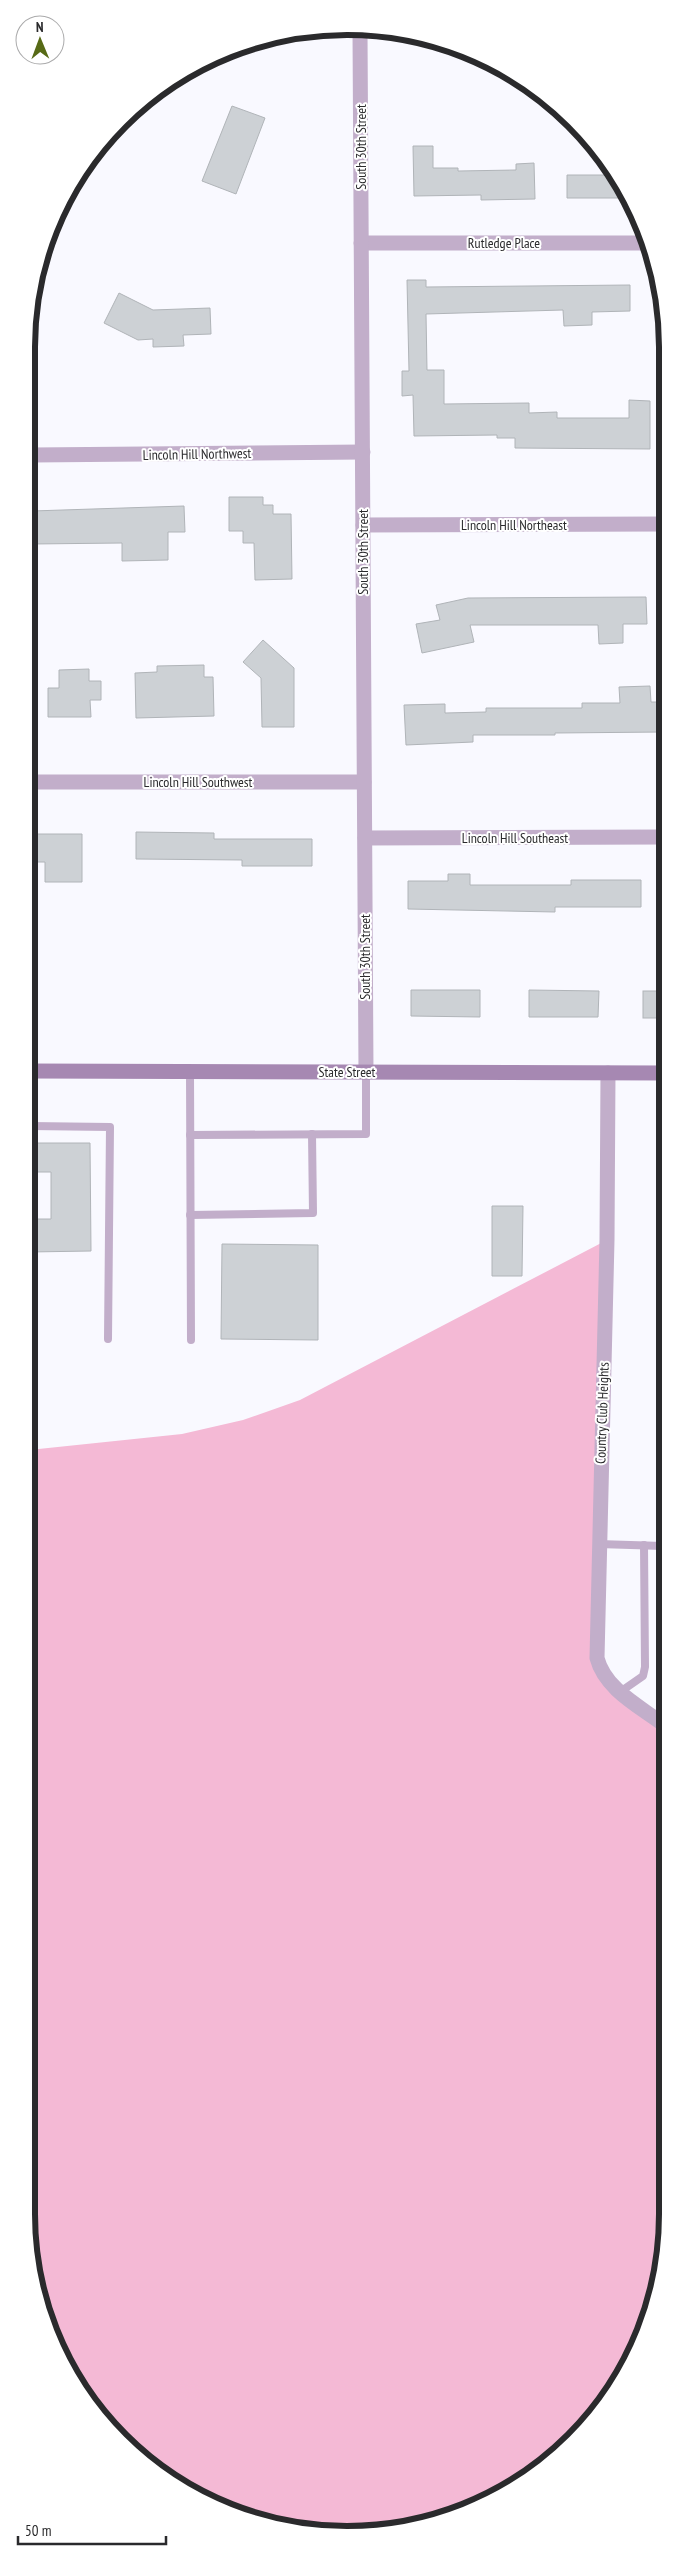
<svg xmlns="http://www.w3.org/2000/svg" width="694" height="2561" viewBox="0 0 694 2561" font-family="'PT Sans Narrow',sans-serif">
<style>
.green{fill:#f4b9d5}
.building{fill:#cdd1d5;stroke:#b0b4b8}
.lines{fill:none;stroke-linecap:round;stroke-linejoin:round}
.service{stroke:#c2aeca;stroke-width:8}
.minor{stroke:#c2aeca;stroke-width:15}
.tertiary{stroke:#c2aeca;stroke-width:15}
.secondary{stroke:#a688b2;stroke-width:15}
.labels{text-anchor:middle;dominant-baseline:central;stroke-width:4;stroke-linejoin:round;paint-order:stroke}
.street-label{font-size:14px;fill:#2a2a2c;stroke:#fff}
.rim{fill:none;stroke:#2a2a2c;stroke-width:6}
</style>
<rect width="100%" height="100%" fill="#f9f9ff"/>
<path class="green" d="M607,1240L600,1668L663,1724L662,2276L625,2375L542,2468L430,2524L326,2534L205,2502L106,2426L51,2336L26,2214L29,1450L182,1434L243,1420L300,1400Z"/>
<g class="building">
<path d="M232,106L265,118L236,194L202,181Z"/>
<path d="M413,146H433V168H458V171L516,170V164L534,163L535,199L481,200V195L414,196Z"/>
<path d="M567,175H613L629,198H567Z"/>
<path d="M407,280H426V287L630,285V311L592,312V325L564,326L563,310L426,314L427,370H444V404L529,403V413L557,412V418H629V400L650,401V449L515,448V438H497V435L414,436L413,395L402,396V371H409Z"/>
<path d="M119,293L153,310L210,308L211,334L183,335L184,346L153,347V339L138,340L104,323Z"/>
<path d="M229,497H263V505H273V514H291L292,579L255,580L254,543H243V531H229Z"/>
<path d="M184,506L185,532H168V560L122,561V543L32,544V511Z"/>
<path d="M646,597L647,624H623V643L599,644L598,625H470L474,642L422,653L416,624L440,620L436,605L468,598Z"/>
<path d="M263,640L294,668V727H262L261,678L243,662Z"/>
<path d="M204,665V677H213L214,716L136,718L135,673L157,672V666Z"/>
<path d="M89,669V681H101V700H90L91,717H48V688H59V670Z"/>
<path d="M650,686L651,702H663V732L555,733V735H473V742L406,745L404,705L445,704V713L486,712V708H582V703H620L619,687Z"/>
<path d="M136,832L214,833V839H312V866H242V860L136,859Z"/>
<path d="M31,834H82V882H45V862H31Z"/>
<path d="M448,874H470V885H571V880H641V907H555V912L408,909V881H448Z"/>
<path d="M411,990H480V1017L411,1016Z"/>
<path d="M529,990L599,991L598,1017H529Z"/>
<rect x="643" y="991" width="21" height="27"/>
<path d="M30,1143H90L91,1251L29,1252V1219H51V1172H30Z"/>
<path d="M492,1206H523L522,1276H492Z"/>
<path d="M222,1244L318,1245V1340L221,1339Z"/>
</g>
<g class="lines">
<g class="service">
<path d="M190,1072L191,1340"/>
<path d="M30,1126L110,1127L108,1339"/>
<path d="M190,1135L366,1134V1072"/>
<path d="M190,1215L313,1213L312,1134"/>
<path d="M598,1544L663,1546"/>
<path d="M620,1692L643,1676L645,1667L644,1545"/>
</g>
<g class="minor">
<path d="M361,243H646"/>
<path d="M32,455L363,452"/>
<path d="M363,525L665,524"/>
<path d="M31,782H364"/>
<path d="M365,838L664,837"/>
<path d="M608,1073L607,1240L597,1658C605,1689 639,1706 663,1724"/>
</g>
<path class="tertiary" d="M360,32L366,1072"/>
<path class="secondary" d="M30,1071L664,1073"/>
</g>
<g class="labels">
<g class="street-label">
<text transform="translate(361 147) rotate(-90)">South 30th Street</text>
<text x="504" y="243">Rutledge Place</text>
<text transform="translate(197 454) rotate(-1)">Lincoln Hill Northwest</text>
<text x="514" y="525">Lincoln Hill Northeast</text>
<text transform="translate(363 552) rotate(-90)">South 30th Street</text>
<text x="198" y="782">Lincoln Hill Southwest</text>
<text x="515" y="838">Lincoln Hill Southeast</text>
<text transform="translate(365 957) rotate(-90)">South 30th Street</text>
<text x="347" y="1072">State Street</text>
<text transform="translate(602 1413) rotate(-88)">Country Club Heights</text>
</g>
</g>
<path d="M0 0H694V2561H0ZM347 35H347A312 312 0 0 1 659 347V2214A312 312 0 0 1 347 2526H347A312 312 0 0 1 35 2214V347A312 312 0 0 1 347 35Z" fill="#fff" fill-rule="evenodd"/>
<path class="rim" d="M347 35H347A312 312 0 0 1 659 347V2214A312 312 0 0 1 347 2526H347A312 312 0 0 1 35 2214V347A312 312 0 0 1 347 35Z"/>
<g transform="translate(40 40) rotate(359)"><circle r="24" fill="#ffffff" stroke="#aaaaab"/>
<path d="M0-4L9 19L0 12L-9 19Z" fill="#576a16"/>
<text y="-8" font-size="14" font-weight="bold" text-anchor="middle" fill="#2a2a2c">N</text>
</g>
<path d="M18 2536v8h148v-8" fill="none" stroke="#2a2a2c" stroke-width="2.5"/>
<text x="25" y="2536" font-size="15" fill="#2a2a2c" stroke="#ffffff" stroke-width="4" paint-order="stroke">50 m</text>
</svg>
